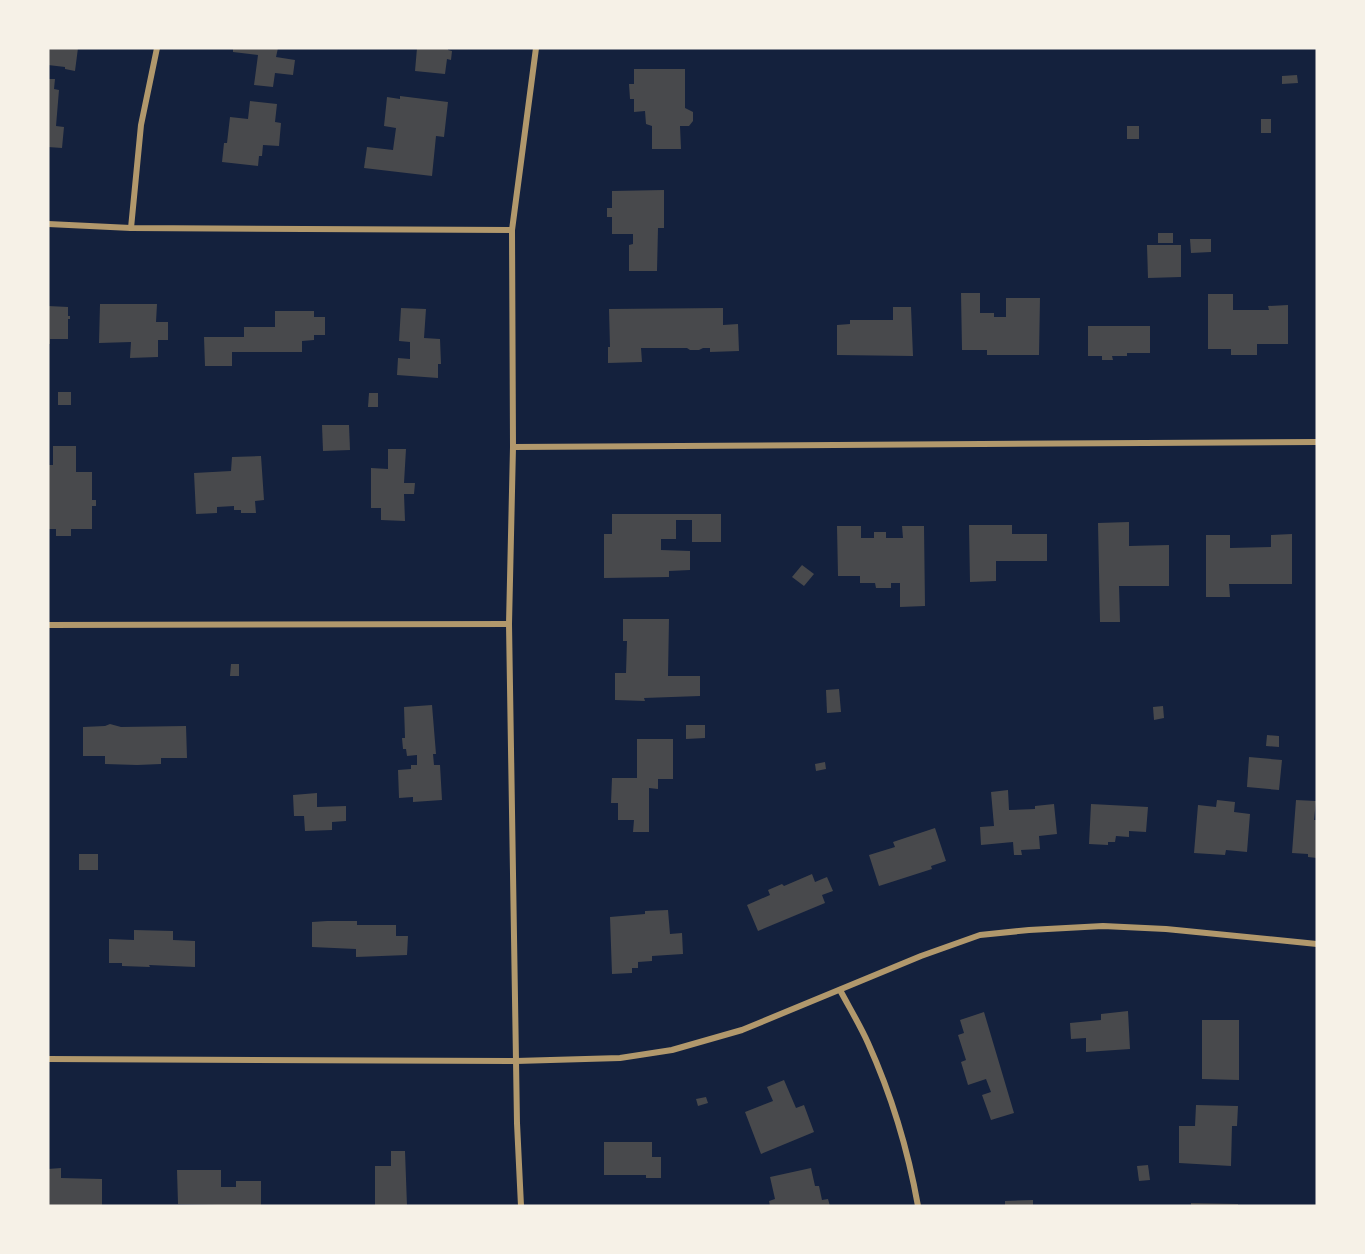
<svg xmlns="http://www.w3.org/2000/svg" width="1365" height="1254" viewBox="0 0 1365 1254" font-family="'PT Sans Narrow',sans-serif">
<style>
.building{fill:#48494c}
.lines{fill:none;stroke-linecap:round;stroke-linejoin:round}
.minor{stroke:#b1986c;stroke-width:6}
</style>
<rect width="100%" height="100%" fill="#14213d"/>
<g class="building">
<path d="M48,48H78L75,71L65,69V67L48,65Z"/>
<path d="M233,48H278L276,57L295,60L293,75L275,73L273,87L254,85L258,55L233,52Z"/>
<path d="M417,48H448V50L452,51L451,60L447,59L445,74L415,71Z"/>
<path d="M634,69H685V108L693,112V121L689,126H680L681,149H652V126L646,124L645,111L634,112V99H630L629,84H634Z"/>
<path d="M1297,75L1298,83L1282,84V76Z"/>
<path d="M48,79H55L54,89L59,90L56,126L64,127L62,148L48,147Z"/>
<path d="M400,96L448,102L444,137L436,136L432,176L364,168L367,147L393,150L396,128L384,126L387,97L400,99Z"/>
<path d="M250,101L277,104L275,122L281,123L279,146L263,145L262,156H259L258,166L222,162L224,143H227L230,117L248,119Z"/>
<rect x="1261" y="119" width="10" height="14"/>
<rect x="1127" y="126" width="12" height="13"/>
<path d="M664,190V228H658L657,271H629V245L633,244V234H612V217H607V208H612V191Z"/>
<rect x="1158" y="233" width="15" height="10"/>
<path d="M1190,239H1211V252L1191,253Z"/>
<path d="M1147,245H1181V277L1148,278Z"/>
<path d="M961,293H980V313H994V317H1006V298H1040L1039,355H987V350H962Z"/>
<path d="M1208,294H1233V310H1269L1268,306L1288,305V344H1257V355H1231V349H1208Z"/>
<path d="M100,304H157L156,322H168V340H158V357L130,358L131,342L99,343Z"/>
<path d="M48,306L68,307V316H70V319H68V339H50V344H48Z"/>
<path d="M893,307H911L913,356L837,355V325L850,324V320H893Z"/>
<path d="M401,308L426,309L424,338L440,339L441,364H438V378L397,375L398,358L410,359V342L399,341Z"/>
<path d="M723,308V325L738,324L739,351L710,352V348H703L699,350H690L687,348H641L642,362L608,363V347H610L609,309Z"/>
<path d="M275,311H314V317H325V335H314V340L302,341V352H232V366H205L204,337H244V327H275Z"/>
<path d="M1088,326H1150V353H1127V356H1112L1113,360H1102V356H1088Z"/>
<rect x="58" y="392" width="13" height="13"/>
<path d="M369,393H378V407H368Z"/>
<path d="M322,425H349L350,450L323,451Z"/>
<path d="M53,446H76V472H92V500H96V506H92V529H71V536H56V529H48V465H53Z"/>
<path d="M388,449H406L404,483H415L414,494H404L405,521L381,520V508H371V468L388,469Z"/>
<path d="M261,456L264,500L255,501L256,513H241V510H234V506L217,507V513L196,514L194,473L231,471L232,457Z"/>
<path d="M612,514H721V542H692V520H676V539H661V550L690,551V570L669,571V577L604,578V534H612Z"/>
<path d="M1129,522V546L1169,545V586H1119L1120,622H1100L1098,523Z"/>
<path d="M969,525H1012V534H1047V561H996V581L970,582Z"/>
<path d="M837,526H861V538H874V532H886V538H903L902,526H924L925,606L900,607V583H891V588H876L875,583H860V576H838Z"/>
<path d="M1292,534V584H1229L1230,597H1206V535H1230V548L1271,547V535Z"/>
<path d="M802,565L814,574L804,586L792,577Z"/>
<path d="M623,619H669L668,676H700V696L644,698L645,701L615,700V673H626L627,641H623Z"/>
<path d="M231,664H239V676H230Z"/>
<path d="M839,689L841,712L827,713L826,690Z"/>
<path d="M432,705L436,754H433L434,765H440L442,800L413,802V797L399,798L398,770L411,769V765H417V755L407,756L406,749H403L402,738H405L404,707Z"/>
<path d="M1163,706L1164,718L1154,720L1153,707Z"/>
<path d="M110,724L121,727L186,726L187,758H161V764L137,765L105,764V756H83V727L105,726Z"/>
<path d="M686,725H705V738L686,739Z"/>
<path d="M1267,735L1279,736V747L1266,746Z"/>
<path d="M637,739H673V779H658V789L649,788V832H633L634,820H618V803H611L612,778H637Z"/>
<path d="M1249,757L1282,760L1279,790L1247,787Z"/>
<path d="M825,762L826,769L816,771L815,764Z"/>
<path d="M1008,790L1009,810L1035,809V806L1054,804L1057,834L1039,836L1040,849L1021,850L1022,855H1014L1013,842L981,845L980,827L994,826L991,792Z"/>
<path d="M317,793V807L346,806V821L332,822V830L305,831L304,816H294L293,795Z"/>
<path d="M1217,800L1235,802L1234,812L1250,814L1247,852L1226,850L1225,855L1194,853L1198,805L1216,807Z"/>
<path d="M1296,800L1316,801L1314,820H1317V858L1308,857V854L1292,853Z"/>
<path d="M1091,804L1148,807L1146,832L1129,831V837L1116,836L1115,842H1108V845L1089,844Z"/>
<path d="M935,828L946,861L931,866L932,869L879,886L869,855L895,847L893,842Z"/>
<rect x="79" y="854" width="19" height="16"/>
<path d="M812,874L815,882L827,877L833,891L822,895L825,903L758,931L747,905L770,895L768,890L782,884L784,886Z"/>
<path d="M668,910L670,934L682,933L683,954L652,956V961L638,962V968H632V973L612,974L610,917L645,914V911Z"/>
<path d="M327,921H357V925H396V936H408L407,955L356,957V949L312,947V922Z"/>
<path d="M134,930L173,931V940L195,941V967L149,965L150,967L122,966V963H109V939L134,940Z"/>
<path d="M1128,1011L1130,1049L1086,1052V1038L1071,1039L1070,1023L1101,1020V1014Z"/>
<path d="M984,1012L1014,1113L991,1120L982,1095L991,1092L986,1079L968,1085L961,1062L966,1060L958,1035L964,1033L960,1020Z"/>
<path d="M1202,1020H1239V1080L1202,1079Z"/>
<path d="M784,1080L796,1108L804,1105L814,1132L761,1154L745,1112L773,1101L767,1087Z"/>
<path d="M706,1097L708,1103L698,1106L696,1099Z"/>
<path d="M1196,1105L1238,1106L1237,1126H1232L1231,1166L1179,1163V1126H1195Z"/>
<path d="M604,1142H652V1157H661V1178H646V1175H604Z"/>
<path d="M391,1151H405L407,1206H375V1166H391Z"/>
<path d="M1148,1165L1150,1180L1139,1181L1137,1166Z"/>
<path d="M61,1168V1178L102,1179V1205L48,1206V1169Z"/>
<path d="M811,1168L815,1186H819L822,1200L828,1199L830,1206H770L769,1201L775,1199L770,1177Z"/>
<path d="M177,1170H221V1187H236V1181H261V1206L178,1204Z"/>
<path d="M1033,1200V1206H1005V1201Z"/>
<path d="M1191,1203L1238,1204V1206H1191Z"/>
</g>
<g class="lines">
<g class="minor">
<path d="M48,224L131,228L512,230"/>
<path d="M131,228L141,125L157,48"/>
<path d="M513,447L1317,442"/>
<path d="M48,625L509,624"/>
<path d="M840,990C849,1007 860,1025 868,1043C891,1094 908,1150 918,1206"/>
<path d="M48,1059L516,1061L620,1058L672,1050L742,1030L921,956L980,935L1029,930L1103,926L1166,929L1317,944"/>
<path d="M521,1206L517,1123L509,624L513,447L512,230L536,48"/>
</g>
</g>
<rect width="1365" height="1254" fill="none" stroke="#f6f1e7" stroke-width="99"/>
</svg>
